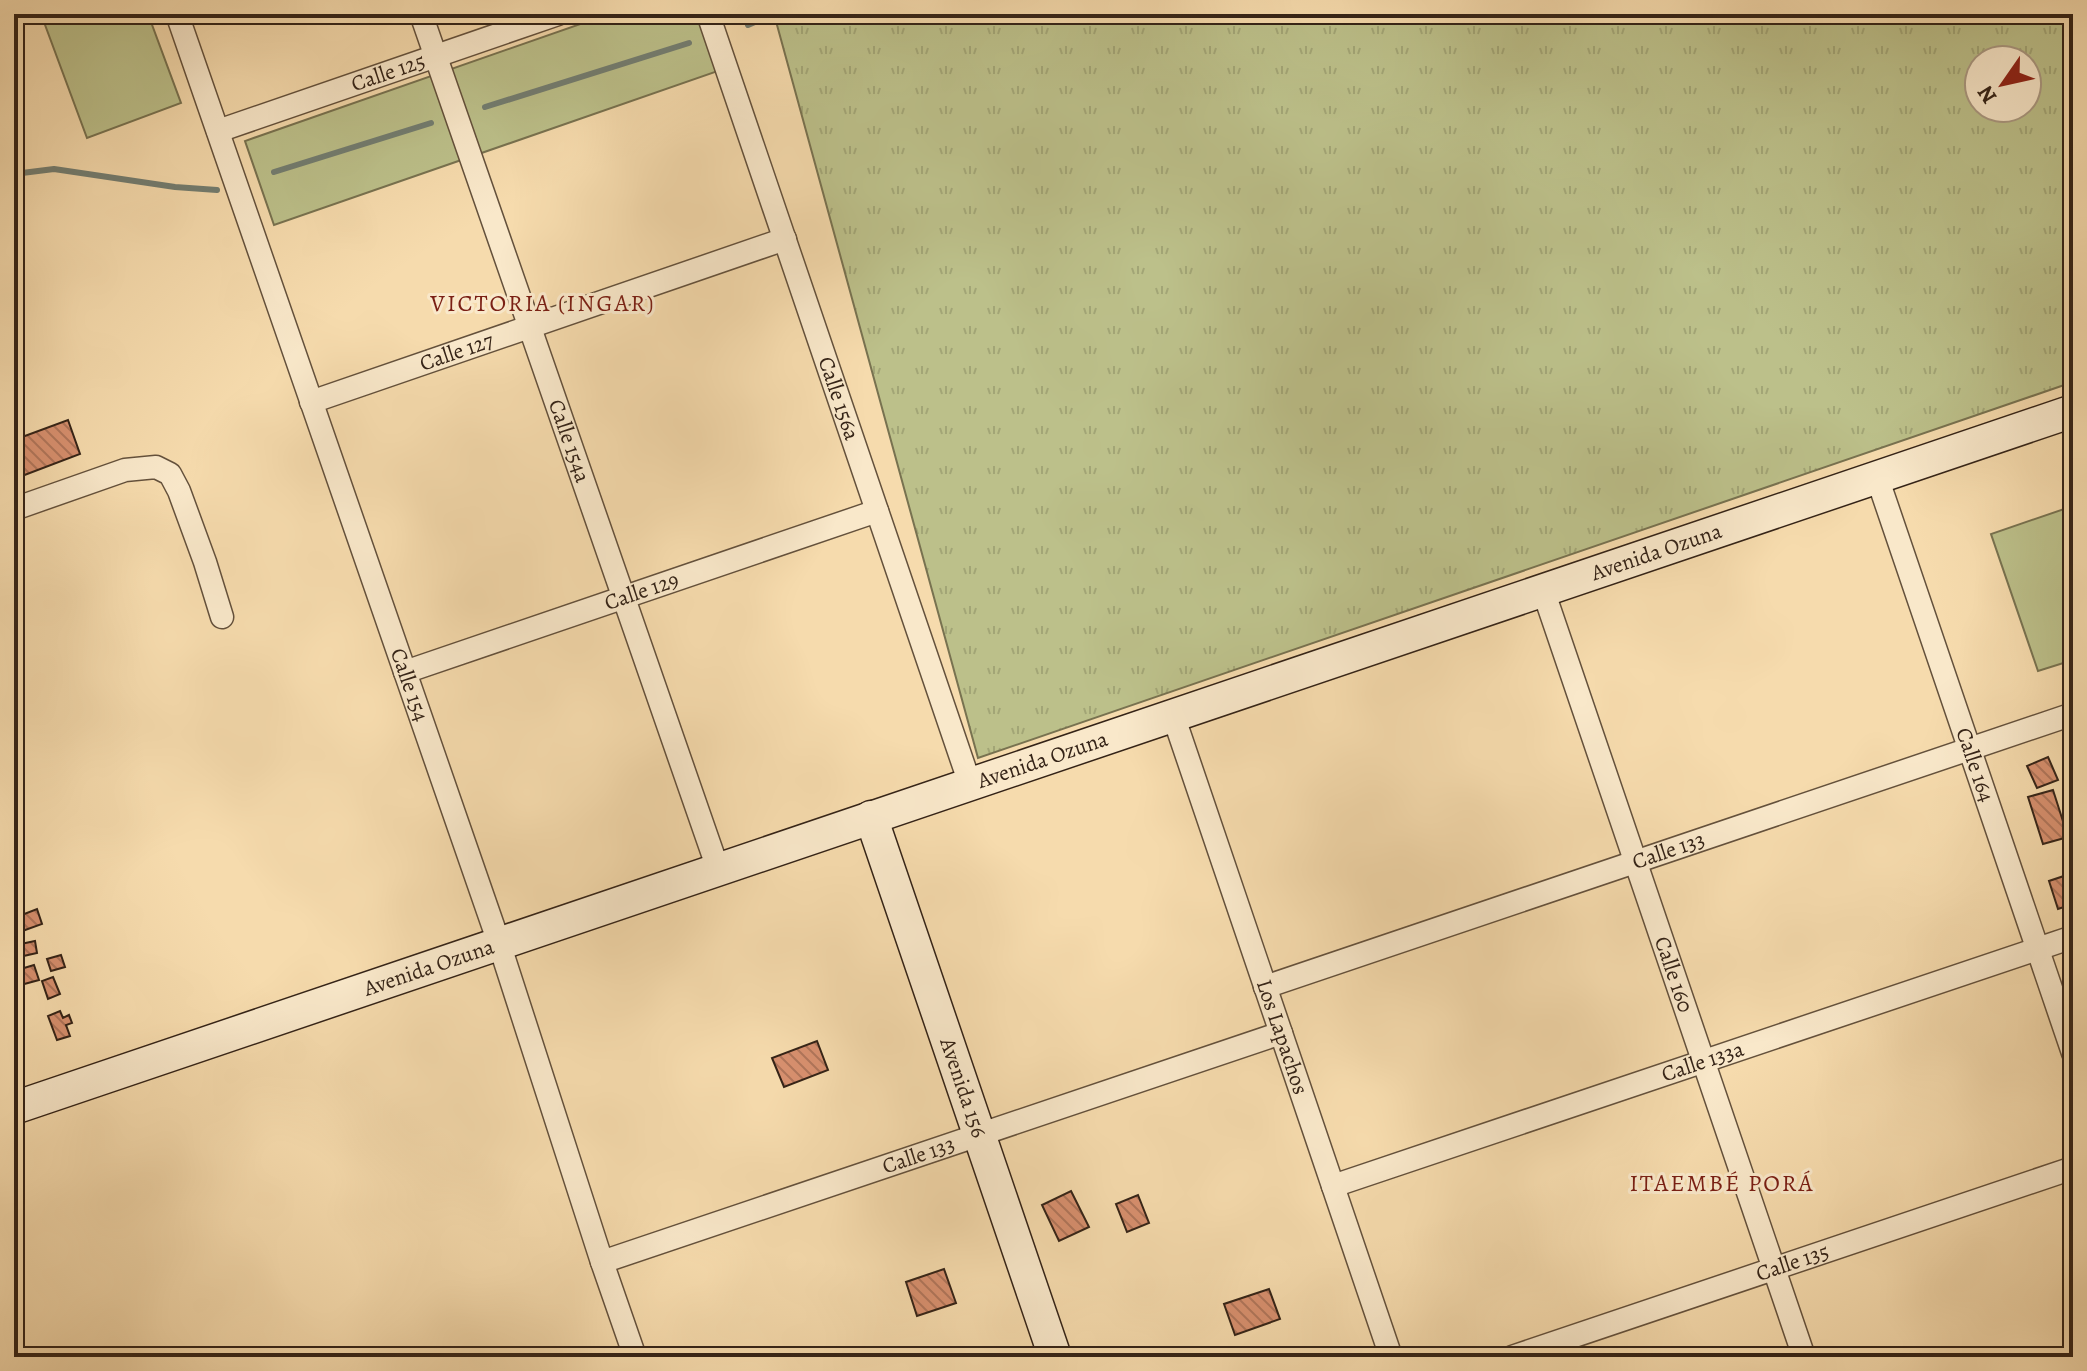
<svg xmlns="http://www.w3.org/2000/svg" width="2087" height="1371" viewBox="0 0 2087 1371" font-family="Alegreya,serif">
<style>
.grass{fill:url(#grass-tufts);stroke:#787250;stroke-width:2;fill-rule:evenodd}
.park{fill:#bcc08a;stroke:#787250;stroke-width:2}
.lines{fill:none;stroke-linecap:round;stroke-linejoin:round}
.stream{stroke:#737e72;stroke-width:6}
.building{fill:url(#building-back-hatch);stroke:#342317;stroke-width:2}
.street-casing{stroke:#64513c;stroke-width:25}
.secondary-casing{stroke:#342317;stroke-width:35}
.street{stroke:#f9e8ca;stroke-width:22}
.secondary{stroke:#f9e8ca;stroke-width:32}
.labels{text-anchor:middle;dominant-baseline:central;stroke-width:6;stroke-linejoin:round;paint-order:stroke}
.street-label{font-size:22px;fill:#342317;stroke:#f9e8ca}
.neighbourhood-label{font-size:24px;letter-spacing:2px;fill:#7a1f14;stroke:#f9e8ca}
</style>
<defs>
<pattern id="grass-tufts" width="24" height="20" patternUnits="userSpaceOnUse" patternTransform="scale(2)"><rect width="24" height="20" fill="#bcc08a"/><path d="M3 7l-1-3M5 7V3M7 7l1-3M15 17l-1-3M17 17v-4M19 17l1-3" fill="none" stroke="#a2a576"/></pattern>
<pattern id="building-back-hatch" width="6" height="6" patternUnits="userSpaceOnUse" patternTransform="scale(2)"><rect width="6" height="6" fill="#d8906f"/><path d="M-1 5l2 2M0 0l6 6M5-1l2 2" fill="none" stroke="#b0755a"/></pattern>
</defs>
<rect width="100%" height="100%" fill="#f6dbad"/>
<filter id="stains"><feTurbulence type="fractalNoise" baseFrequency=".0025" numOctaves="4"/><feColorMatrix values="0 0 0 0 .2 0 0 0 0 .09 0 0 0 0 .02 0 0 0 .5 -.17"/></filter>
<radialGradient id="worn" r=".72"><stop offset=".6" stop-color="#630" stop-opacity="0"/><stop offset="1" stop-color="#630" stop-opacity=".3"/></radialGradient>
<path class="grass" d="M774,14H2073V382L978,758ZM1979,60H2027V108H1979Z"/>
<g class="park">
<path d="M41,14H148L181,103L87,138Z"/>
<path d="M609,14H698L718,71L274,225L245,141Z"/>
<path d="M2073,506V660L2038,671L1991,534Z"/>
</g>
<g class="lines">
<g class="stream">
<path d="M748,25L773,14"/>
<path d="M485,107L689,43"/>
<path d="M274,172L431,123"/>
<path d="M14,174L54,169L175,187L217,190"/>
</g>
</g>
<g class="building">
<path d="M68,420L80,454L14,479V440Z"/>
<path d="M2048,757L2058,780L2037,788L2027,766Z"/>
<path d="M2053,790L2068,837L2043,844L2028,797Z"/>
<path d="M2073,873V904L2058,909L2049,881Z"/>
<path d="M37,909L42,924L14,934V918Z"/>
<path d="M35,941L37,953L19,957L16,945Z"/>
<path d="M61,955L65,967L51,971L47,959Z"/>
<path d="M34,965L39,980L17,986L14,971Z"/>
<path d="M53,977L60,994L48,999L42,981Z"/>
<path d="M60,1011L63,1018L69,1015L72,1023L66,1025L70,1036L57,1040L48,1016Z"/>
<path d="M817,1041L828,1070L784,1087L772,1058Z"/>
<path d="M1071,1191L1089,1227L1059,1241L1042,1205Z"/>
<path d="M1138,1195L1149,1223L1127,1232L1116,1204Z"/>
<path d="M944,1269L956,1303L917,1316L906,1282Z"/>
<path d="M1269,1289L1280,1319L1235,1335L1224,1304Z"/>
</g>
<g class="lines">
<g class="street-casing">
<g id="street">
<path id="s1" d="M177,14L499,943L602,1262L635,1357"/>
<path id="s2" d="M421,14L718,869"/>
<path id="s3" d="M708,14L970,784"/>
<path id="s4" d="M218,131L558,14"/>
<path id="s5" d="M311,402L785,239"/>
<path id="s6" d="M1877,477L2073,1053"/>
<path d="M14,509L125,470L156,467L170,474L179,491L205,562L222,617"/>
<path id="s7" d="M1543,590L1804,1357"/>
<path id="s8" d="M405,672L877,511"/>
<path id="s9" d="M1173,715L1391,1357"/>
<path id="s10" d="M1265,987L2073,714"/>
<path id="s11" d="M1333,1186L2073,937"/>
<path id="s12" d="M602,1262L1281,1033"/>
<path id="s13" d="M1512,1357L2073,1168"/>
</g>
</g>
<g class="secondary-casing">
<g id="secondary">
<path id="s14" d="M871,817L1055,1357"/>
<path id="s15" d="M14,1108L2073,411"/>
</g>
</g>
<use href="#street" class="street"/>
<use href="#secondary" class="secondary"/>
</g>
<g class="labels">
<g class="street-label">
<text stroke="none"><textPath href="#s4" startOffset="180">Calle 125</textPath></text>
<text stroke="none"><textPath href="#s5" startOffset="154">Calle 127</textPath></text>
<text stroke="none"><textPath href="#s3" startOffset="406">Calle 156a</textPath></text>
<text stroke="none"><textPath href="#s2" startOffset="452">Calle 154a</textPath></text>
<text stroke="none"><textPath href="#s15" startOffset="1734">Avenida Ozuna</textPath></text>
<text stroke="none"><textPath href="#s8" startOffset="250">Calle 129</textPath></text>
<text stroke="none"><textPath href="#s1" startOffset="710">Calle 154</textPath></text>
<text stroke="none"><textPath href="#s15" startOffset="1086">Avenida Ozuna</textPath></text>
<text stroke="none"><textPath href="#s6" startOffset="304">Calle 164</textPath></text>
<text stroke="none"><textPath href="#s10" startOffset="426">Calle 133</textPath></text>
<text stroke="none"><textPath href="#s15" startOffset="438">Avenida Ozuna</textPath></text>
<text stroke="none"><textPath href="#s7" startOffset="406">Calle 160</textPath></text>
<text stroke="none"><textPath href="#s9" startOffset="340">Los Lapachos</textPath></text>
<text stroke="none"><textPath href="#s11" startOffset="390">Calle 133a</textPath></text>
<text stroke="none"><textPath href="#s14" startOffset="286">Avenida 156</textPath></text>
<text stroke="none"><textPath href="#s12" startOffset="334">Calle 133</textPath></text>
<text stroke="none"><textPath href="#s13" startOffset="296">Calle 135</textPath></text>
</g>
<g class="neighbourhood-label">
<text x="543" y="303">VICTORIA (INGAR)</text>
<text x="1722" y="1183">ITAEMBÉ PORÁ</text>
</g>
</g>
<rect width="2087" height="1371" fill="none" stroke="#f6dbad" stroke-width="48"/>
<rect x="16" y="16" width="2055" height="1339" fill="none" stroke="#342317" stroke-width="4"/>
<rect x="24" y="24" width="2039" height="1323" fill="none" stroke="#342317" stroke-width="2"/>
<g transform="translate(2003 84) rotate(236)"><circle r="38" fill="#f9e8ca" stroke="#aa9982" stroke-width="2"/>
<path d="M0-6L14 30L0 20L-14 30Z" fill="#8f2418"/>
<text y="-12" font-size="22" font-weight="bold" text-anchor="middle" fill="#342317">N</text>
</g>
<rect width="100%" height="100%" filter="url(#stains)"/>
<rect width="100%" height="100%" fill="url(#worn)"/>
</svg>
